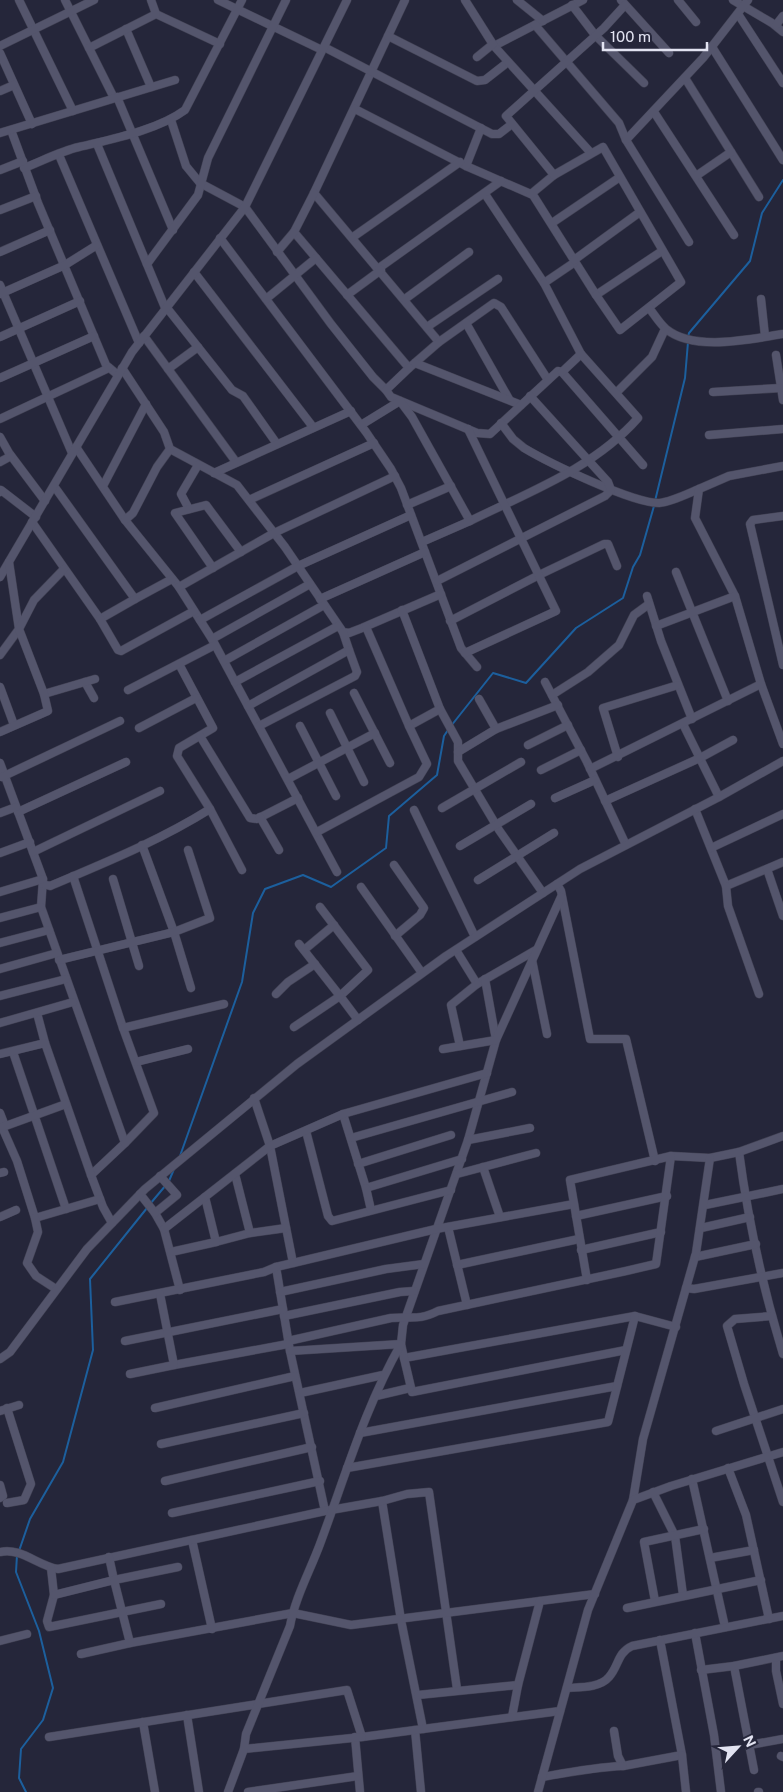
<svg xmlns="http://www.w3.org/2000/svg" width="783" height="1792" viewBox="0 0 783 1792" font-family="'Public Sans',sans-serif">
<style>
.lines{fill:none;stroke-linecap:round;stroke-linejoin:round}
.stream{stroke:#1c5f9d;stroke-width:2}
.street-casing{stroke:#414153;stroke-width:9}
.street{stroke:#54556c;stroke-width:8}
</style>
<rect width="100%" height="100%" fill="#25263a"/>
<g class="lines">
<g class="stream">
<path d="M688,337L689,333L750,261L762,213L783,180"/>
<path d="M655,501L685,378L688,342"/>
<path d="M451,726L493,673L526,683L576,628L623,598L633,567L640,555L654,506"/>
<path d="M180,1156L242,982L253,913L265,889L303,875L331,887L386,848L389,816L437,775L444,736L448,730"/>
<path d="M169,1181L174,1169"/>
<path d="M150,1204L166,1185"/>
<path d="M19,1551L30,1519L63,1462L93,1350L90,1279L147,1208"/>
<path d="M17,1555L16,1572L39,1631L53,1688L43,1720L21,1749L19,1778L26,1792"/>
</g>
<g class="street-casing">
<g id="street">
<path d="M19,0L73,111"/>
<path d="M65,0L114,98"/>
<path d="M218,0L322,50"/>
<path d="M405,0L314,193L439,342"/>
<path d="M465,0L494,46L583,0"/>
<path d="M517,0L543,21"/>
<path d="M621,0L669,53"/>
<path d="M678,0L696,22"/>
<path d="M733,0L772,23L783,32"/>
<path d="M572,5L595,35L644,83"/>
<path d="M156,14L220,44"/>
<path d="M738,14L783,83"/>
<path d="M535,25L619,123L626,140L689,242"/>
<path d="M776,25L783,16"/>
<path d="M126,29L151,87"/>
<path d="M388,36L477,81L485,80L508,62"/>
<path d="M0,46L94,0"/>
<path d="M494,46L591,153"/>
<path d="M324,47L492,134H499L512,124"/>
<path d="M712,47L783,160"/>
<path d="M89,48L156,14L151,0"/>
<path d="M0,53L32,124"/>
<path d="M477,57L493,44"/>
<path d="M685,78L759,197"/>
<path d="M0,91L14,85"/>
<path d="M117,97L173,230"/>
<path d="M355,109L466,166L533,195L596,295L662,251"/>
<path d="M654,112L734,235"/>
<path d="M171,120L186,166L200,183L245,207L331,324L373,377L386,390"/>
<path d="M11,130L38,203L106,365L118,375"/>
<path d="M0,133L175,80"/>
<path d="M626,140L703,58L748,0"/>
<path d="M97,144L166,310"/>
<path d="M59,155L139,343"/>
<path d="M466,166L481,128"/>
<path d="M24,168C42,161 61,151 79,147C112,139 158,130 185,110L242,0"/>
<path d="M0,170L23,161"/>
<path d="M696,176L731,152"/>
<path d="M314,193L294,232L409,368L439,342L494,303L501,307L548,380"/>
<path d="M485,194L544,283L575,262"/>
<path d="M531,194L554,175"/>
<path d="M0,210L36,196"/>
<path d="M552,223L620,177"/>
<path d="M353,237L460,162"/>
<path d="M220,238L366,432L391,469L401,488L461,648L477,667"/>
<path d="M0,252L50,230"/>
<path d="M277,252L294,232"/>
<path d="M574,260L640,212"/>
<path d="M147,264L198,195L208,158L286,0"/>
<path d="M379,268L501,181"/>
<path d="M194,272L313,427"/>
<path d="M0,285L72,453"/>
<path d="M0,294L65,265L97,245"/>
<path d="M347,295L381,270"/>
<path d="M596,295L620,330L681,282L603,147L554,175L506,116L604,28L625,5"/>
<path d="M266,299L316,258"/>
<path d="M405,299L469,252"/>
<path d="M761,299L765,336"/>
<path d="M167,308L232,390L243,396L277,444"/>
<path d="M649,308C654,314 659,323 666,329C694,352 750,339 783,334"/>
<path d="M466,323L509,399"/>
<path d="M427,327L498,279"/>
<path d="M144,336L236,462"/>
<path d="M0,337L80,301"/>
<path d="M776,355L783,400"/>
<path d="M415,363L521,405"/>
<path d="M122,368L164,432L170,449L237,485L285,547L343,632L349,633L362,628L441,594"/>
<path d="M409,368L386,390L391,397L477,433L490,434L558,371L562,372L643,465"/>
<path d="M168,369L198,347"/>
<path d="M562,372L581,354"/>
<path d="M0,378L94,336"/>
<path d="M617,392L652,357L665,329"/>
<path d="M713,392L781,388"/>
<path d="M0,419L109,368"/>
<path d="M501,423L513,439L524,448C549,463 632,503 659,503C671,502 687,494 699,489"/>
<path d="M361,425L400,401L412,417L470,521C529,492 594,468 638,418L581,354L544,283"/>
<path d="M709,435L783,429"/>
<path d="M0,437L9,453L45,501"/>
<path d="M76,447L125,520L179,587L212,639L337,872"/>
<path d="M0,462L11,456"/>
<path d="M783,466L729,476L699,489L695,518L735,596L761,684L783,744"/>
<path d="M214,473L351,411"/>
<path d="M54,486L135,599L172,579"/>
<path d="M103,486L146,404"/>
<path d="M0,492L1,490L36,517"/>
<path d="M249,500L374,443"/>
<path d="M407,505L451,486"/>
<path d="M189,509L181,494L198,465"/>
<path d="M783,516L753,520L750,524L783,665"/>
<path d="M125,520L133,513L157,467L170,449"/>
<path d="M32,522L100,619L135,599"/>
<path d="M422,542L470,521"/>
<path d="M213,568L175,513L206,505L241,552"/>
<path d="M676,572L728,701"/>
<path d="M0,577L132,352L245,207L347,0"/>
<path d="M437,581L605,496L611,490L608,482L530,396"/>
<path d="M179,587L274,533L395,476"/>
<path d="M647,596L661,641L692,719"/>
<path d="M320,599L425,552"/>
<path d="M402,610L440,709L458,742V761L499,830L543,893"/>
<path d="M100,619L118,650L121,651L194,611"/>
<path d="M200,620L298,566L411,515"/>
<path d="M450,621L539,575L604,544H608L617,566"/>
<path d="M656,626L735,596"/>
<path d="M366,627L409,726L440,709"/>
<path d="M212,639L310,584"/>
<path d="M465,653L556,611L468,429"/>
<path d="M0,655L19,629L9,562"/>
<path d="M224,661L324,605"/>
<path d="M179,664L213,728L179,748L177,756L210,809L242,870"/>
<path d="M85,682L94,698"/>
<path d="M235,682L338,626"/>
<path d="M545,682L587,762L626,845"/>
<path d="M0,687L14,725"/>
<path d="M128,690L215,645"/>
<path d="M354,693L390,763"/>
<path d="M44,694L95,679"/>
<path d="M552,695L588,672L619,645L634,615L649,604"/>
<path d="M479,699L496,729"/>
<path d="M248,706L349,650L343,632"/>
<path d="M330,713L364,782"/>
<path d="M683,724L719,797"/>
<path d="M259,726L355,676L357,672L349,650"/>
<path d="M300,726L336,796"/>
<path d="M139,728L196,698"/>
<path d="M0,732L48,711L44,694L19,629L34,600L64,569"/>
<path d="M200,736L250,818L257,819L298,798"/>
<path d="M528,745L568,725"/>
<path d="M458,752L496,729L558,705"/>
<path d="M618,757L603,708L678,685"/>
<path d="M0,763L43,879L41,907L125,1143L91,1175L103,1207L112,1223"/>
<path d="M590,769L761,684"/>
<path d="M541,770L581,750"/>
<path d="M2,777L120,721"/>
<path d="M288,779L375,733"/>
<path d="M555,798L595,780"/>
<path d="M605,801L700,758L733,740"/>
<path d="M442,808L521,762"/>
<path d="M695,809L726,886L783,862"/>
<path d="M414,810L475,937"/>
<path d="M18,812L126,762"/>
<path d="M0,813L16,807"/>
<path d="M260,817L279,850"/>
<path d="M317,832L419,777L427,764L409,726"/>
<path d="M142,845L174,932L191,988"/>
<path d="M460,846L531,804"/>
<path d="M711,848L783,814"/>
<path d="M33,852L160,791"/>
<path d="M0,853L30,842"/>
<path d="M394,865L424,908L420,915L395,936"/>
<path d="M767,869L783,916"/>
<path d="M73,876L123,1028L154,1113L125,1143"/>
<path d="M113,879L139,966"/>
<path d="M478,880L554,833"/>
<path d="M43,884L50,886C104,863 159,841 210,809"/>
<path d="M557,884L561,891L590,1039H626L655,1161"/>
<path d="M726,886L728,906L759,994"/>
<path d="M361,887L422,973"/>
<path d="M0,892L43,879"/>
<path d="M320,907L368,970L340,996L358,1020"/>
<path d="M0,918L41,907"/>
<path d="M0,943L49,930"/>
<path d="M304,950L334,925"/>
<path d="M456,950L477,984L536,950"/>
<path d="M59,960L174,932L210,918L188,850"/>
<path d="M532,960L547,1034"/>
<path d="M0,969L57,953"/>
<path d="M485,979L496,1040L468,1140L403,1325L401,1344L404,1358L635,1316L676,1327"/>
<path d="M276,994L288,982L315,964"/>
<path d="M0,996L66,979"/>
<path d="M37,1013L45,1043"/>
<path d="M0,1023L73,1002"/>
<path d="M294,1027L340,996L299,944"/>
<path d="M123,1028L224,1004"/>
<path d="M460,1046L451,1005L477,984"/>
<path d="M443,1049L496,1040L561,897"/>
<path d="M13,1052L66,1209"/>
<path d="M0,1054L45,1043L91,1175"/>
<path d="M136,1062L188,1049"/>
<path d="M254,1098L270,1146L293,1263L276,1267L290,1351L325,1511"/>
<path d="M0,1113L5,1126"/>
<path d="M343,1114L366,1188L462,1159"/>
<path d="M2,1127L17,1161L35,1218L100,1199"/>
<path d="M0,1128L66,1104"/>
<path d="M306,1131L328,1216L332,1221L451,1190"/>
<path d="M351,1138L512,1092"/>
<path d="M468,1140L530,1128"/>
<path d="M739,1152C748,1220 763,1288 783,1354"/>
<path d="M671,1156L710,1158L739,1152L783,1136"/>
<path d="M358,1164L451,1135"/>
<path d="M483,1167L500,1217"/>
<path d="M0,1173L4,1172"/>
<path d="M457,1174L536,1153"/>
<path d="M160,1176L177,1195L155,1213L164,1229L180,1290"/>
<path d="M366,1188L371,1210"/>
<path d="M140,1194L155,1213"/>
<path d="M205,1197L216,1242L250,1233L235,1174"/>
<path d="M705,1205L783,1189"/>
<path d="M576,1216L667,1196"/>
<path d="M0,1217L16,1210"/>
<path d="M35,1218L38,1232L27,1263L36,1276L56,1289"/>
<path d="M448,1227L467,1305"/>
<path d="M701,1228L750,1217"/>
<path d="M164,1229L270,1146L343,1114L487,1073"/>
<path d="M250,1233L286,1228"/>
<path d="M581,1250L661,1232"/>
<path d="M171,1252L216,1242"/>
<path d="M695,1257L756,1244"/>
<path d="M293,1263L436,1229L574,1204"/>
<path d="M457,1265L579,1239"/>
<path d="M686,1288L694,1289L783,1273"/>
<path d="M280,1292L386,1269L424,1264"/>
<path d="M115,1302L264,1272L276,1267"/>
<path d="M284,1316L400,1292L414,1291"/>
<path d="M772,1316L735,1319L727,1326L744,1384L783,1502"/>
<path d="M125,1341L283,1309"/>
<path d="M288,1341L391,1318C412,1316 418,1321 438,1311L626,1271L656,1264L671,1156L570,1180L587,1280"/>
<path d="M404,1358L412,1392L626,1350"/>
<path d="M0,1359L10,1352L87,1249L145,1189L297,1064L446,956L580,869L719,797L783,761"/>
<path d="M174,1365L288,1344"/>
<path d="M130,1374L174,1365L160,1294"/>
<path d="M300,1393L383,1375"/>
<path d="M376,1396L410,1388"/>
<path d="M155,1408L295,1376"/>
<path d="M0,1411L19,1405"/>
<path d="M716,1431L783,1409"/>
<path d="M360,1433L617,1386"/>
<path d="M161,1444L304,1413"/>
<path d="M347,1468L608,1422L635,1316"/>
<path d="M728,1468L746,1515L769,1619"/>
<path d="M692,1479L725,1627"/>
<path d="M165,1481L312,1447"/>
<path d="M0,1485L3,1496L0,1498"/>
<path d="M653,1492L675,1536L683,1595"/>
<path d="M633,1500L643,1439L696,1253L710,1158"/>
<path d="M382,1501L401,1620L423,1729"/>
<path d="M7,1503L24,1500L31,1484L7,1408"/>
<path d="M172,1513L320,1481"/>
<path d="M192,1540L212,1629"/>
<path d="M0,1552C21,1547 38,1566 58,1569L325,1511L382,1501L407,1494L429,1492L457,1689"/>
<path d="M710,1558L754,1550"/>
<path d="M51,1568L54,1595L47,1621L49,1627L161,1604"/>
<path d="M54,1595L114,1580L109,1557"/>
<path d="M655,1601L644,1542L704,1529"/>
<path d="M627,1608L761,1580"/>
<path d="M695,1633L714,1735L721,1792"/>
<path d="M0,1641L27,1634"/>
<path d="M130,1643L114,1580L178,1567"/>
<path d="M81,1654L130,1643L293,1613L351,1625L595,1594"/>
<path d="M776,1658V1671L783,1704"/>
<path d="M734,1666L754,1770"/>
<path d="M701,1670L734,1666L783,1656"/>
<path d="M567,1688C580,1687 600,1688 609,1677C619,1666 617,1653 632,1646L783,1616"/>
<path d="M418,1695L518,1685"/>
<path d="M187,1715L199,1792"/>
<path d="M512,1717L518,1685L540,1601"/>
<path d="M143,1722L155,1792"/>
<path d="M415,1730L421,1792"/>
<path d="M614,1731L618,1756L623,1766L682,1755L660,1640"/>
<path d="M49,1737L347,1690L362,1737L560,1711"/>
<path d="M355,1737L360,1792"/>
<path d="M749,1745L783,1739"/>
<path d="M244,1749L362,1737"/>
<path d="M682,1755L686,1792"/>
<path d="M781,1756L783,1757"/>
<path d="M542,1777C570,1772 596,1767 623,1766"/>
<path d="M228,1792L244,1749L246,1734L290,1626C295,1598 310,1571 320,1544C345,1477 365,1407 401,1344L290,1351"/>
<path d="M248,1792L358,1776"/>
<path d="M538,1792L588,1610L633,1500L671,1486L783,1452"/>
<path d="M758,1792H759"/>
</g>
</g>
<use href="#street" class="street"/>
</g>
<g transform="translate(738 1747) rotate(64)" stroke="#25263a" stroke-width="4" paint-order="stroke">
<path d="M0-4L9 19L0 12L-9 19Z" fill="#e2e3f1"/>
<text y="-8" font-size="14" font-weight="bold" text-anchor="middle" fill="#e2e3f1">N</text>
</g>
<path d="M603 42v8h104v-8" fill="none" stroke="#e2e3f1" stroke-width="2.5"/>
<text x="610" y="42" font-size="15" fill="#e2e3f1" stroke="#25263a" stroke-width="4" paint-order="stroke">100 m</text>
</svg>
